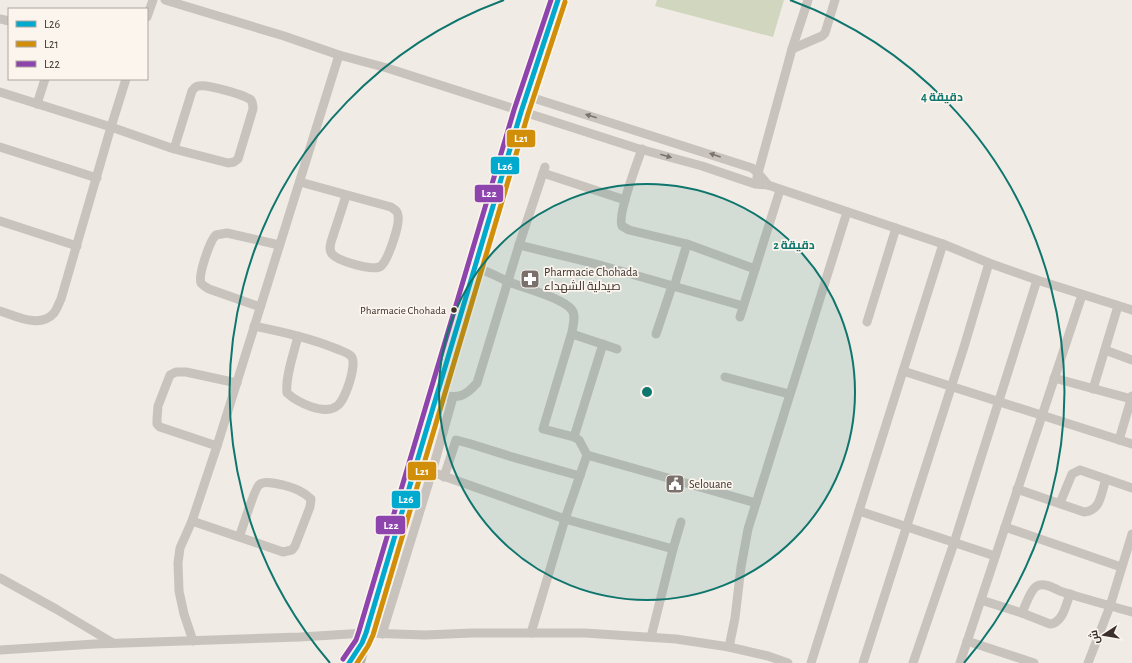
<svg xmlns="http://www.w3.org/2000/svg" width="1132" height="663" viewBox="0 0 1132 663" font-family="'Alegreya Sans',Cairo,sans-serif">
<style>
.green{fill:#d1d6bf}
.lines{fill:none;stroke-linecap:round;stroke-linejoin:round}
.minor{stroke:#c9c3be;stroke-width:9}
.trunk{stroke:#b4aea8;stroke-width:15}
.bus-1-casing{stroke:#fbf5ee;stroke-width:8}
.bus-2-casing{stroke:#fbf5ee;stroke-width:8}
.bus-3-casing{stroke:#fbf5ee;stroke-width:8}
.bus-1{stroke:#00a9ce;stroke-width:5}
.bus-2{stroke:#d18e09;stroke-width:5}
.bus-3{stroke:#8e44ad;stroke-width:5}
.oneway{fill:#7b726d}
.ring{fill:none;stroke:#0f766e;stroke-width:2}
.bus-dot{fill:#3b302b;stroke:#fbf5ee;stroke-width:1.5}
.labels{text-anchor:middle;dominant-baseline:central;stroke-width:3.5;stroke-linejoin:round;paint-order:stroke}
.bus-label{font-size:11px;fill:#3b302b;stroke:#fbf5ee;text-anchor:end}
.poi-label{font-size:12px;fill:#3b302b;stroke:#fbf5ee;text-anchor:start}
.centre{fill:#0f766e;stroke:#fbf5ee;stroke-width:2}
.ring-label{font-size:12px;text-anchor:middle;font-weight:bold;fill:#0f766e;stroke:#fbf5ee;stroke-width:3.5;stroke-linejoin:round;paint-order:stroke}
.line-badge{stroke:#fbf5ee;stroke-width:1.5}
.badge-label{font-size:11px;text-anchor:middle;font-weight:bold;fill:#fff}
</style>
<rect width="100%" height="100%" fill="#f0ebe5"/>
<path class="green" d="M657,0H784L773,37L655,6Z"/>
<g class="lines">
<g class="minor">
<path d="M165,0L284,36L339,55L387,68L636,148L702,166L755,184L768,185L943,244L989,263L1037,280L1132,310"/>
<path d="M147,17L153,0"/>
<path d="M0,19L9,21"/>
<path d="M792,49L822,36L825,33L835,0"/>
<path d="M0,92L111,127L174,149L228,163L234,162L238,159L253,109C253,106 253,103 251,100C245,95 207,84 199,86C196,86 194,88 192,91L174,149"/>
<path d="M527,96L752,168L758,173L768,185"/>
<path d="M37,104L45,79"/>
<path d="M0,147L97,178"/>
<path d="M642,149C637,163 617,216 622,226L629,230L687,244L755,269"/>
<path d="M543,173L625,200"/>
<path d="M757,177L792,49L808,0"/>
<path d="M300,182L391,207C395,210 398,211 398,216C400,225 388,260 381,266C374,272 338,261 332,254C329,250 330,247 331,242L346,196"/>
<path d="M0,221L77,246"/>
<path d="M519,245L596,264L743,306"/>
<path d="M475,267C487,271 498,277 509,282C524,288 563,298 572,310C576,316 573,325 572,332L543,429L574,437L579,440L587,455"/>
<path d="M674,287L687,244"/>
<path d="M260,307L209,289C206,287 203,286 201,283C198,275 210,240 216,235L227,233L279,245"/>
<path d="M0,311C16,316 40,329 54,313C57,309 59,303 61,299L111,127L126,79"/>
<path d="M740,317L780,190"/>
<path d="M867,322L896,228"/>
<path d="M254,326C282,332 311,338 337,349C342,351 348,353 351,356C358,363 345,401 337,406C324,416 297,402 287,393C285,377 294,353 298,336"/>
<path d="M572,334L617,349"/>
<path d="M656,334L672,286"/>
<path d="M1105,350L1132,360"/>
<path d="M903,371L1132,444"/>
<path d="M725,377L789,394"/>
<path d="M1054,378L1131,399"/>
<path d="M1093,389L1118,306"/>
<path d="M436,395C457,397 462,400 477,383L519,245L545,167"/>
<path d="M574,437L603,344"/>
<path d="M1119,440L1132,396"/>
<path d="M217,446L160,427L157,424V419L158,406L170,375L176,372H186L237,383"/>
<path d="M432,472L565,519L673,549L651,637"/>
<path d="M444,477L456,440L471,444L509,456L580,476"/>
<path d="M1017,489L1084,512C1101,511 1101,493 1106,479"/>
<path d="M1060,503L1072,474L1080,470L1132,488"/>
<path d="M859,511L995,556"/>
<path d="M192,521L283,552L292,550L295,546L310,507L311,499C303,491 294,488 283,485C277,484 264,480 259,485C254,489 243,528 239,537"/>
<path d="M1005,527L1121,567"/>
<path d="M673,549L681,522"/>
<path d="M0,578L56,609L113,643"/>
<path d="M981,600L1022,613L1050,624C1063,623 1066,604 1070,594"/>
<path d="M1022,613C1025,606 1031,589 1037,586C1043,582 1054,588 1060,591C1084,599 1108,605 1132,612"/>
<path d="M531,633L565,519L587,455L756,503"/>
<path d="M382,634L432,472L453,397"/>
<path d="M193,641L184,614L179,591L178,563L180,548L192,521L217,446L339,55"/>
<path d="M967,641L1034,663"/>
<path d="M729,647L735,618L741,567L748,529L847,212"/>
<path d="M0,650L95,644L300,637L366,633L425,635L472,633H585L676,639L729,647L768,656L788,663"/>
<path d="M811,663L943,244"/>
<path d="M863,663L964,347L989,263"/>
<path d="M913,663L954,543L1037,280"/>
<path d="M960,663L1082,295"/>
<path d="M1088,663L1110,606L1132,534"/>
</g>
<path class="trunk" d="M357,663L521,112L558,0"/>
<g class="bus-1-casing">
<path id="bus-1" d="M349,663L362,643L366,633L521,112L558,0"/>
</g>
<g class="bus-2-casing">
<path id="bus-2" d="M357,663L368,646L373,635L528,114L565,2"/>
</g>
<g class="bus-3-casing">
<path id="bus-3" d="M343,659L356,640L359,631L514,110L551,0"/>
</g>
<use href="#bus-1" class="bus-1"/>
<use href="#bus-2" class="bus-2"/>
<use href="#bus-3" class="bus-3"/>
</g>
<defs><path id="oneway-solid" d="M-6-.8H1V-3.2L6.5 0L1 3.2V.8H-6Z"/></defs>
<g class="oneway">
<use href="#oneway-solid" transform="translate(591 116) rotate(-162)"/>
<use href="#oneway-solid" transform="translate(715 155) rotate(-161)"/>
<use href="#oneway-solid" transform="translate(666 156) rotate(16)"/>
</g>
<circle cx="647" cy="392" r="208" fill="#0f766e" fill-opacity=".12"/>
<g class="ring">
<circle cx="647" cy="392" r="208"/>
<path d="M330 663A417 417 0 0 1 504 0M790 0A417 417 0 0 1 964 663"/>
</g>
<defs>
<g id="pharmacy-square" transform="scale(1)"><rect x="-9" y="-9" width="18" height="18" rx="4" fill="#7a716c" stroke="#fbf5ee"/><path d="M-2-6h4v4h4v4h-4v4h-4v-4h-4v-4h4Z" fill="#fff"/></g>
<g id="civic-square" transform="scale(1)"><rect x="-9" y="-9" width="18" height="18" rx="4" fill="#7a716c" stroke="#fbf5ee"/><path d="M-.6-6.5H3V-4.5H.6V-3L4-1V1h2V6H-6V1h2V-1L-.6-3ZM-1.2 2.5V6h2.4V2.5Z" fill="#fff"/></g>
</defs>
<g fill-rule="evenodd">
<use href="#pharmacy-square" x="530" y="279"/>
<use href="#civic-square" x="675" y="484"/>
</g>
<circle class="bus-dot" cx="454" cy="310" r="3.5"/>
<g class="labels">
<g class="bus-label">
<text x="446" y="310">Pharmacie Chohada</text>
</g>
<g class="poi-label">
<text x="544" y="272">Pharmacie Chohada<tspan x="544" dy="14">صيدلية الشهداء</tspan></text>
<text x="689" y="484">Selouane</text>
</g>
</g>
<circle cx="647" cy="392" r="6" class="centre"/>
<g class="ring-label">
<text x="942" y="101">4 دقيقة</text>
<text x="794" y="249">2 دقيقة</text>
</g>
<g class="line-badge">
<rect x="506" y="129" width="30" height="19" rx="4" fill="#d18e09"/>
<rect x="490" y="156" width="30" height="19" rx="4" fill="#00a9ce"/>
<rect x="474" y="184" width="30" height="19" rx="4" fill="#8e44ad"/>
<rect x="407" y="461" width="30" height="20" rx="4" fill="#d18e09"/>
<rect x="391" y="490" width="30" height="19" rx="4" fill="#00a9ce"/>
<rect x="375" y="515" width="31" height="20" rx="4" fill="#8e44ad"/>
</g>
<g class="badge-label">
<text x="521" y="142">L21</text>
<text x="505" y="170">L26</text>
<text x="489" y="197">L22</text>
<text x="422" y="475">L21</text>
<text x="406" y="503">L26</text>
<text x="391" y="529">L22</text>
</g>
<rect x="8" y="8" width="140" height="72" fill="#fbf5ee" stroke="#aea6a0"/>
<rect x="16" y="21" width="20" height="6" fill="#00a9ce" stroke="#aea6a0"/>
<text x="44" y="28" font-size="12" fill="#3b302b">L26</text>
<rect x="16" y="41" width="20" height="6" fill="#d18e09" stroke="#aea6a0"/>
<text x="44" y="48" font-size="12" fill="#3b302b">L21</text>
<rect x="16" y="61" width="20" height="6" fill="#8e44ad" stroke="#aea6a0"/>
<text x="44" y="68" font-size="12" fill="#3b302b">L22</text>
<g transform="translate(1104 635) rotate(258)" stroke="#fbf5ee" stroke-width="3" paint-order="stroke">
<path d="M0-3L7 15L0 10L-7 15Z" fill="#3b302b"/>
<text y="-6" font-size="11" font-weight="bold" text-anchor="middle" fill="#3b302b">ش</text>
</g>
</svg>
